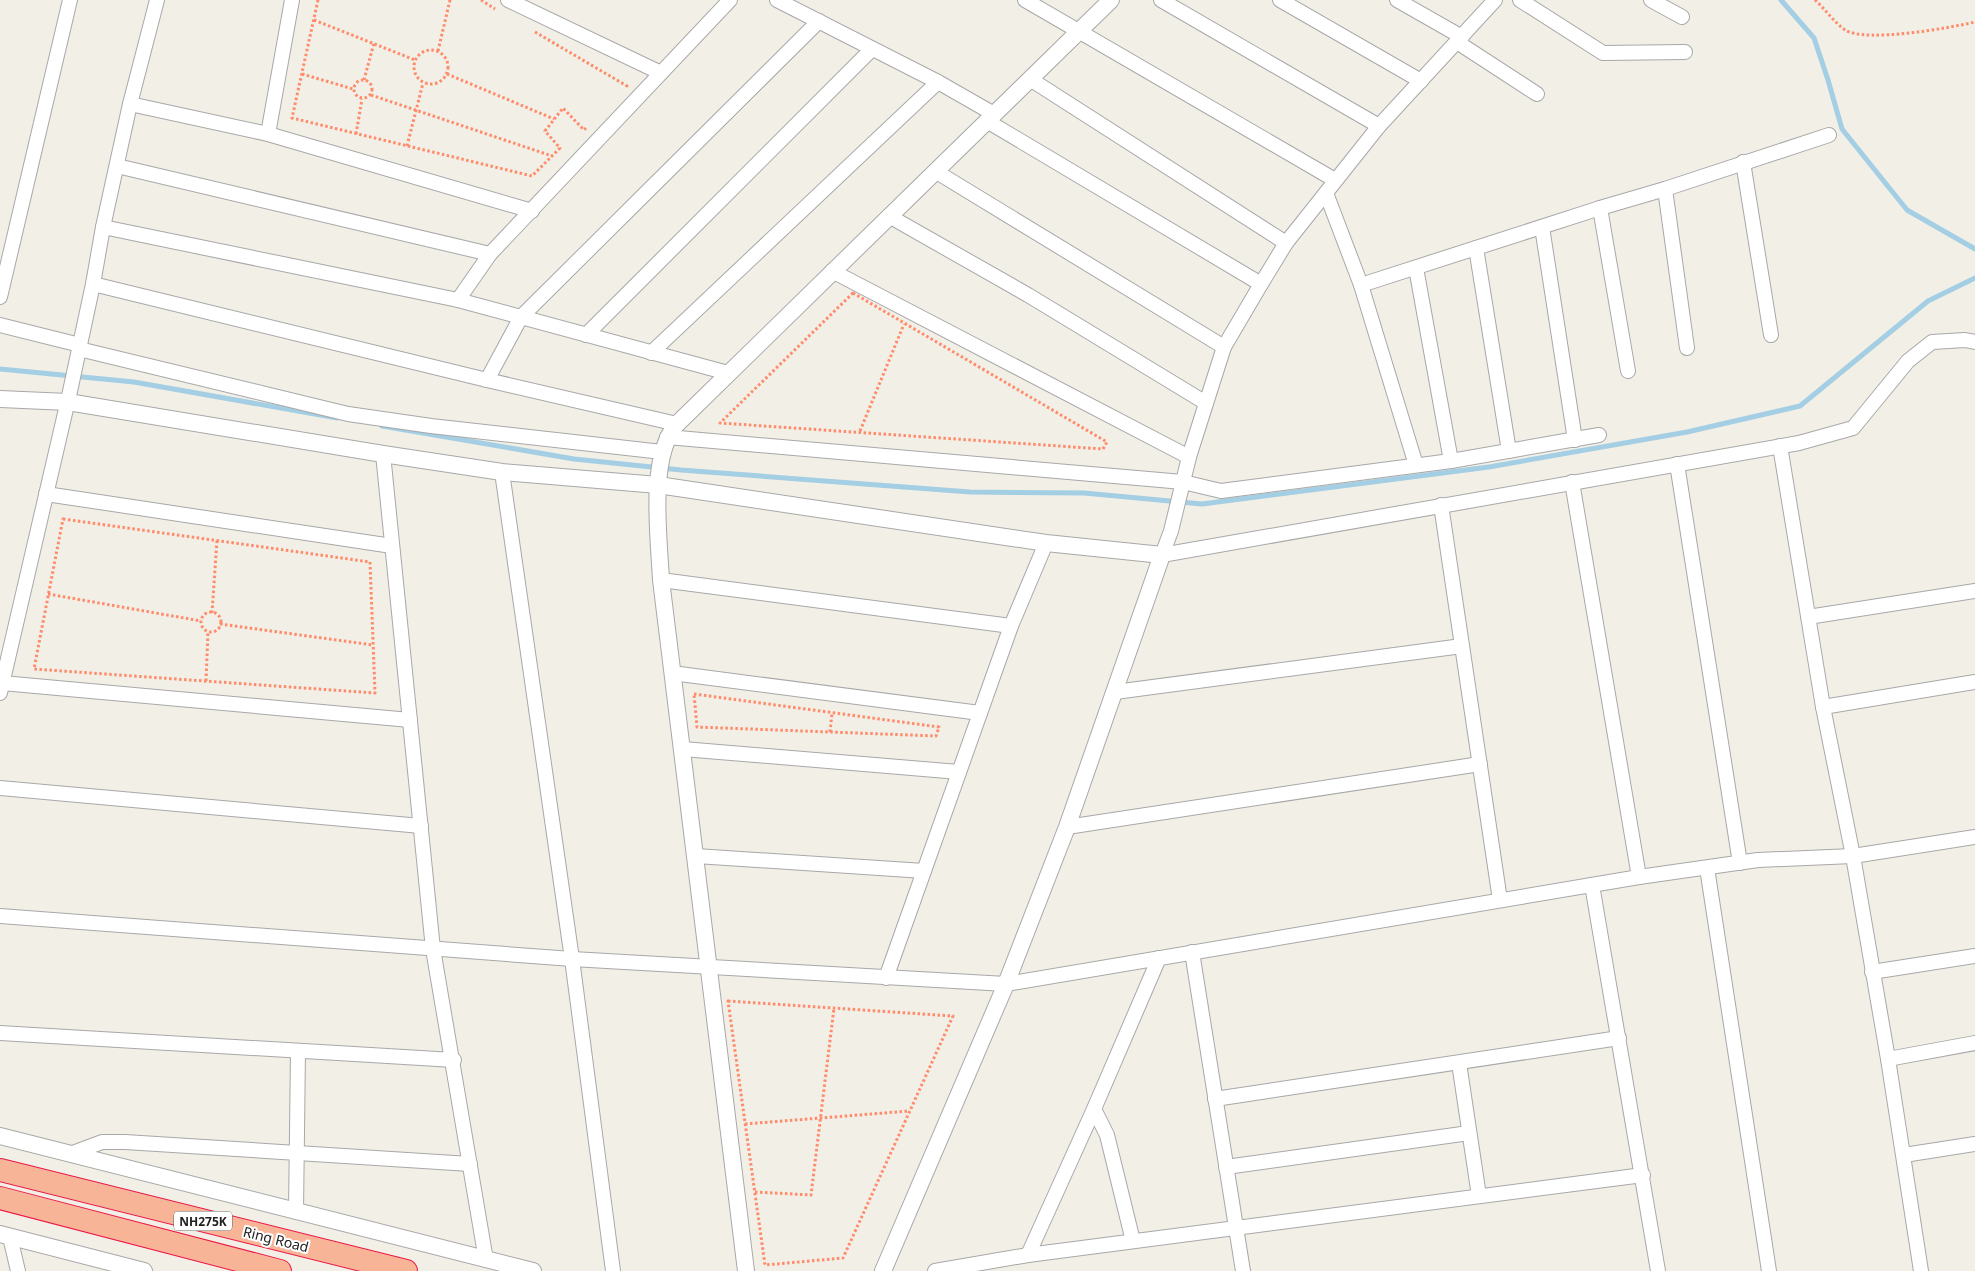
<svg xmlns="http://www.w3.org/2000/svg" width="1975" height="1271" viewBox="0 0 1975 1271" font-family="'Noto Sans',sans-serif">
<style>
.lines{fill:none;stroke-linecap:round;stroke-linejoin:round}
.stream{stroke:#a3cee3;stroke-width:5}
.minor-casing{stroke:#a8a8a8;stroke-width:16}
.tertiary-casing{stroke:#a8a8a8;stroke-width:18}
.trunk-casing{stroke:#ec1748;stroke-width:24}
.path{stroke:#ff8b6b;stroke-width:3;stroke-dasharray:2.5 2.5;stroke-linecap:butt}
.minor{stroke:#fff;stroke-width:14}
.tertiary{stroke:#fff;stroke-width:16}
.trunk{stroke:#f8b497;stroke-width:22}
.labels{text-anchor:middle;dominant-baseline:central;stroke-width:4;stroke-linejoin:round;paint-order:stroke}
.shield{fill:#fff;stroke:#646464;stroke-width:1}
.shield-label{font-size:12px;font-weight:bold;fill:#212121}
.street-label{font-size:14px;fill:#212121;stroke:#fff}
</style>
<rect width="100%" height="100%" fill="#f2efe7"/>
<g class="lines">
<g class="stream">
<path d="M1781,0L1814,38L1828,80L1842,129L1907,210L1975,249"/>
<path d="M0,369L134,382L337,418"/>
<path d="M382,426L574,459L681,470L970,492L1084,493L1202,504L1489,467L1687,432L1800,406L1928,301L1975,278"/>
</g>
<g class="minor-casing">
<g id="minor">
<path d="M508,0L661,73"/>
<path d="M777,0L938,82L994,114"/>
<path d="M1025,0L1335,180"/>
<path d="M1161,0L1379,126"/>
<path d="M1280,0L1421,81"/>
<path d="M1397,0L1462,37"/>
<path d="M1520,0L1603,53L1685,52"/>
<path d="M1651,0L1682,17"/>
<path d="M1457,42L1537,94"/>
<path d="M1030,79L1286,243"/>
<path d="M130,104L268,134L532,211"/>
<path d="M987,121L1261,284"/>
<path d="M268,134L292,0"/>
<path d="M1743,162L1771,335"/>
<path d="M117,166L490,254"/>
<path d="M935,171L1224,347"/>
<path d="M1665,189L1687,348"/>
<path d="M1326,193L1361,285L1416,465"/>
<path d="M1600,208L1628,371"/>
<path d="M889,216L1028,295L1206,403"/>
<path d="M103,227L458,300L728,373"/>
<path d="M1542,227L1575,440"/>
<path d="M1476,248L1509,451"/>
<path d="M1416,268L1451,461"/>
<path d="M832,271L1189,457"/>
<path d="M93,284L487,380L677,424"/>
<path d="M1361,285L1600,208L1665,189L1829,135"/>
<path d="M0,297L70,0"/>
<path d="M458,300L490,254L730,0"/>
<path d="M0,325L80,345"/>
<path d="M586,335L872,49"/>
<path d="M79,349L348,414L431,426L662,452"/>
<path d="M651,353L938,82"/>
<path d="M487,380L521,317L819,21"/>
<path d="M667,437L1183,482L1221,491L1451,461L1599,435"/>
<path d="M1780,446L1823,707L1853,856L1888,1059L1921,1271"/>
<path d="M383,454L433,949L486,1260"/>
<path d="M1677,464L1740,863"/>
<path d="M502,472L572,959L613,1271"/>
<path d="M1572,482L1639,877"/>
<path d="M46,494L392,546"/>
<path d="M1441,505L1500,900"/>
<path d="M1162,555L1799,443L1853,428L1908,361L1932,342L1965,340L1975,342"/>
<path d="M1162,555L1171,531L1189,457L1224,347L1261,284L1286,243L1379,126L1495,0"/>
<path d="M661,580L1011,626"/>
<path d="M1808,617L1975,591"/>
<path d="M672,673L980,713"/>
<path d="M2,683L410,720"/>
<path d="M1115,692L1462,646"/>
<path d="M0,693L69,396L93,284L103,227L130,104L157,0"/>
<path d="M1823,707L1975,682"/>
<path d="M683,749L959,772"/>
<path d="M0,788L421,826"/>
<path d="M1067,827L1480,764"/>
<path d="M696,856L924,871"/>
<path d="M1707,868L1769,1271"/>
<path d="M1592,885L1658,1271"/>
<path d="M0,916L572,959L1006,984L1639,877L1758,860L1853,856L1975,837"/>
<path d="M1192,952L1243,1271"/>
<path d="M1872,972L1975,956"/>
<path d="M886,978L1011,626L1046,543"/>
<path d="M0,1033L454,1060"/>
<path d="M1888,1059L1975,1043"/>
<path d="M1459,1063L1479,1196"/>
<path d="M1215,1099L1619,1038"/>
<path d="M1094,1109L1107,1135L1133,1241"/>
<path d="M70,1154L102,1142H125L470,1164"/>
<path d="M1904,1155L1975,1144"/>
<path d="M1226,1167L1469,1133"/>
<path d="M296,1212L298,1051"/>
<path d="M10,1237L18,1271"/>
<path d="M1028,1255L1094,1109L1159,958"/>
<path d="M935,1271L1028,1255L1643,1175"/>
</g>
</g>
<g class="tertiary-casing">
<g id="tertiary">
<path d="M0,399L68,402L383,454L502,472L658,485L1046,543L1162,555L1067,827L1006,984L883,1271"/>
<path d="M0,1136L533,1271"/>
<path d="M0,1234L144,1271"/>
<path d="M746,1271L661,580C659,538 648,456 677,424L1111,0"/>
</g>
</g>
<g class="trunk-casing">
<g id="trunk">
<path d="M0,1170L406,1271"/>
<path d="M0,1198L280,1271"/>
</g>
</g>
<g class="path">
<path d="M318,0L292,118L532,176L560,148L545,131L563,108L584,130L586,128"/>
<path d="M481,0L495,9"/>
<path d="M1815,0C1825,9 1834,22 1845,30C1866,43 1949,28 1975,22"/>
<path d="M314,20L415,60"/>
<path d="M535,32L627,86L625,87"/>
<circle cx="431" cy="67" r="17"/>
<path d="M438,51L450,0"/>
<path d="M302,74L353,89"/>
<path d="M447,74L554,119"/>
<circle cx="363" cy="89" r="9"/>
<path d="M364,80L374,43"/>
<path d="M371,95L552,156"/>
<path d="M356,134L362,99"/>
<path d="M407,146L423,83"/>
<path d="M853,293L1107,442L1103,449L720,423Z"/>
<path d="M860,431L904,324"/>
<path d="M63,519L370,562L375,693L34,669Z"/>
<path d="M48,594L201,621"/>
<circle cx="211" cy="622" r="10"/>
<path d="M212,613L217,540"/>
<path d="M220,624L373,645"/>
<path d="M206,681L208,632"/>
<path d="M694,694L939,727L936,736L697,727Z"/>
<path d="M830,732L832,713"/>
<path d="M728,1001L953,1016L843,1258L765,1265Z"/>
<path d="M745,1124L909,1111"/>
<path d="M755,1192L811,1195L834,1008"/>
</g>
<use href="#minor" class="minor"/>
<use href="#tertiary" class="tertiary"/>
<use href="#trunk" class="trunk"/>
</g>
<g class="labels">
<rect class="shield" x="174" y="1211.5" width="58" height="19" rx="4"/>
<g class="shield-label">
<text x="203" y="1221">NH275K</text>
</g>
<g class="street-label">
<text transform="translate(276 1239) rotate(14)">Ring Road</text>
</g>
</g>
</svg>
